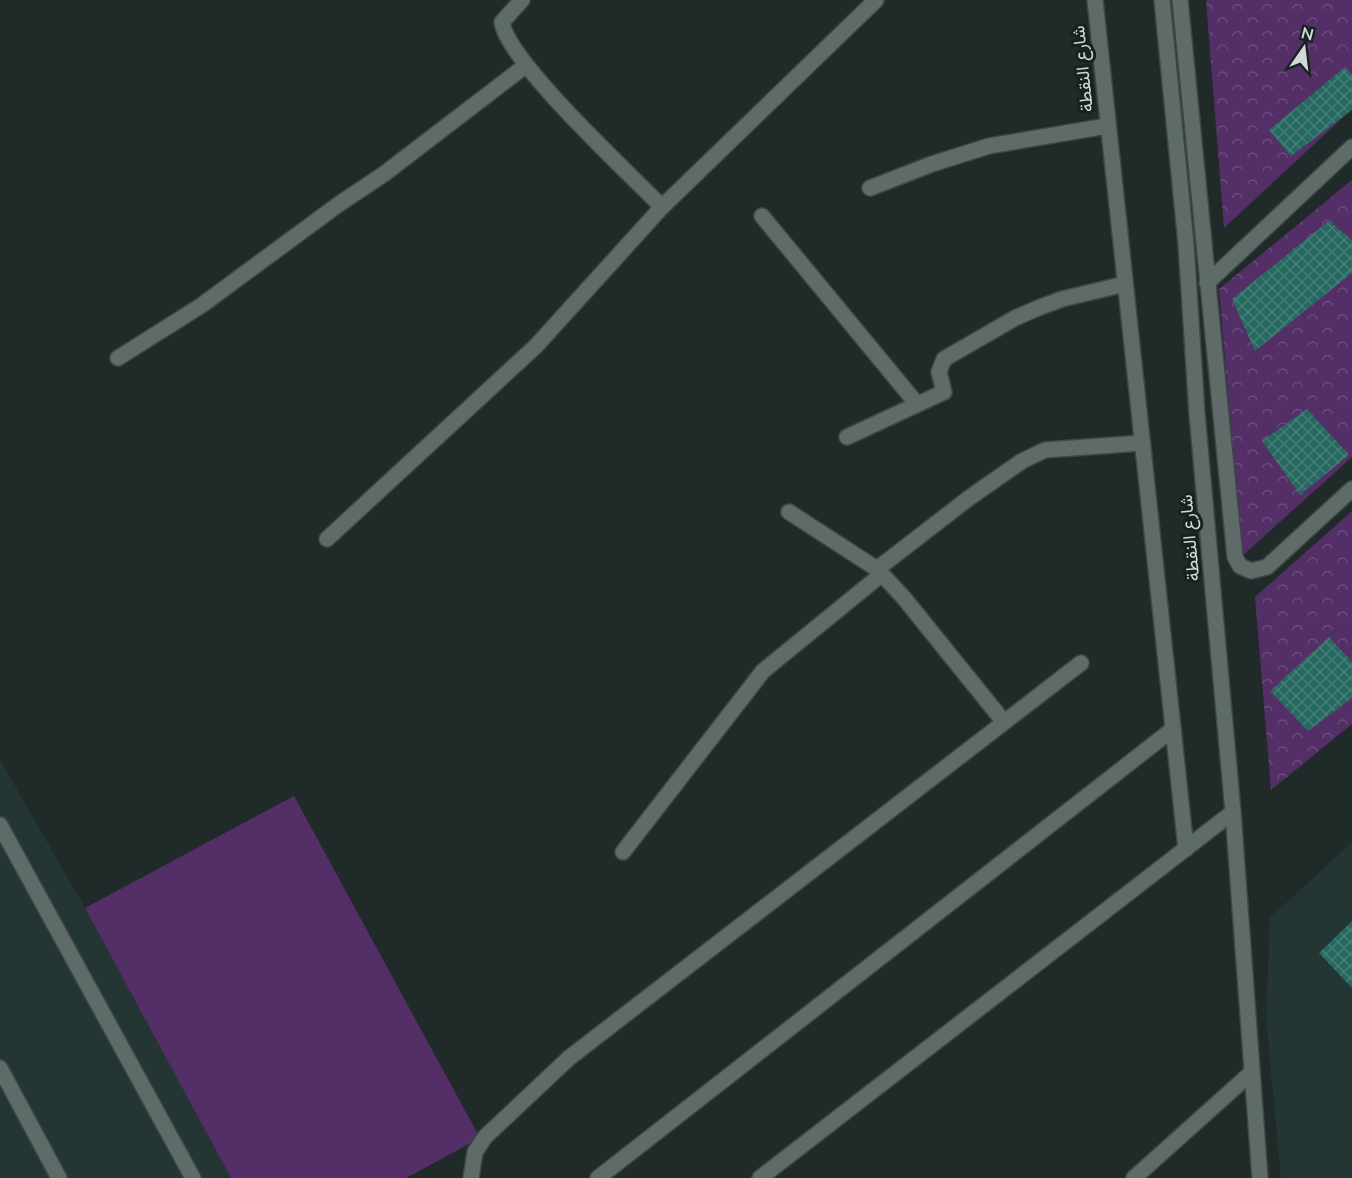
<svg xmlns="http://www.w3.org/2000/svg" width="1352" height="1178" viewBox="0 0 1352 1178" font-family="Mulish,Vazirmatn,sans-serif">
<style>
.built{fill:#243633}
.grass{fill:#542e66}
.park{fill:url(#park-crowns)}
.building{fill:url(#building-cross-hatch)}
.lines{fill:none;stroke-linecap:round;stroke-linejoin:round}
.lane-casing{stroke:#3d4745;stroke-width:18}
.street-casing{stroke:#3d4745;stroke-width:18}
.lane{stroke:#5f6b69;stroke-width:15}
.street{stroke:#5f6b69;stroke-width:15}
.labels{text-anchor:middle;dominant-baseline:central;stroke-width:6;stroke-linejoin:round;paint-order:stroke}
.street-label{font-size:18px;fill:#d1d8d7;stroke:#172120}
</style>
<defs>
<pattern id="park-crowns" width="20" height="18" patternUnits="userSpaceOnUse" patternTransform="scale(1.5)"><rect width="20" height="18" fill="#542e66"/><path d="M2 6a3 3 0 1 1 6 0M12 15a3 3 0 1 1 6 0" fill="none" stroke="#6c4c7b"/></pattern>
<pattern id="building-cross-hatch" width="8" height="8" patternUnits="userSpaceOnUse" patternTransform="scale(1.5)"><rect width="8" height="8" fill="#276960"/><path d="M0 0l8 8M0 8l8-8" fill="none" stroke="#457e76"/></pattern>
</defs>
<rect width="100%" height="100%" fill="#202b29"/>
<g class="built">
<path d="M0,760L85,908L231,1178H0Z"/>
<path d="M1352,842V1178H1281L1266,1018L1270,918Z"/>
</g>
<path class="grass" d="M294,796L480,1138L406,1178H231L85,908Z"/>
<g class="park">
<path d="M1206,0H1352V109L1224,228Z"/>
<path d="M1352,180V457L1242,556L1219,289Z"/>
<path d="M1352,511V724L1271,790L1255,597Z"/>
</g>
<g class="building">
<path d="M1345,67L1352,75V110L1291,156L1269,130Z"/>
<path d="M1329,221L1352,240V273L1255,351L1232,299Z"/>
<path d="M1307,409L1349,455L1300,495L1262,441Z"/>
<path d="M1329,637L1352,662V698L1308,731L1270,691Z"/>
<path d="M1352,921V988L1319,953Z"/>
</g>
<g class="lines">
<g class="lane-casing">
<g id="lane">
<path d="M1180,0L1235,557L1240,566L1251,571L1267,567L1352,489"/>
<path d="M1207,283L1352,147"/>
<path d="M0,825L193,1178"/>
<path d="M0,1068L59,1178"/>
</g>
</g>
<g class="street-casing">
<g id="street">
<path d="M522,0L502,22C507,61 629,173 662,207"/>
<path d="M1095,0L1186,849"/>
<path d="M1162,0L1186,244L1197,414L1233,812L1260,1178"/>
<path d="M870,188L932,164L989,146L1107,126"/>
<path d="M762,216L917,404"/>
<path d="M118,358L202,305L339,204L384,174L525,66"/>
<path d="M847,437L944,392L939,372L944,359L1015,318L1038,308L1062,299L1125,284"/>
<path d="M789,512L877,569L904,598L1004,722"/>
<path d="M327,539L536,346L662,207L876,0"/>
<path d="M877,569L969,498L1022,461L1045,450L1142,443"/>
<path d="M623,852L763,671L882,574"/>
<path d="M471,1178L475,1152L485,1137L569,1058L1081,663"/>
<path d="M598,1178L1173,729"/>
<path d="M760,1178L1233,812"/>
<path d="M1134,1178L1251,1073"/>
</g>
</g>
<use href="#lane" class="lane"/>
<use href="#street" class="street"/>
</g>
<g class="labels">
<g class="street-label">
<text transform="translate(1082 69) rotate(-96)">شارع النقطة</text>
<text transform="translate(1189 538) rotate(-95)">شارع النقطة</text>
</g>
</g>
<g transform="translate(1304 48) rotate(14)" stroke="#172120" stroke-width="4.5" paint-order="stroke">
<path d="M0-4.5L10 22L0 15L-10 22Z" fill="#d1d8d7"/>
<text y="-9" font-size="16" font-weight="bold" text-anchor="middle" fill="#d1d8d7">N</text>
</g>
</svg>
